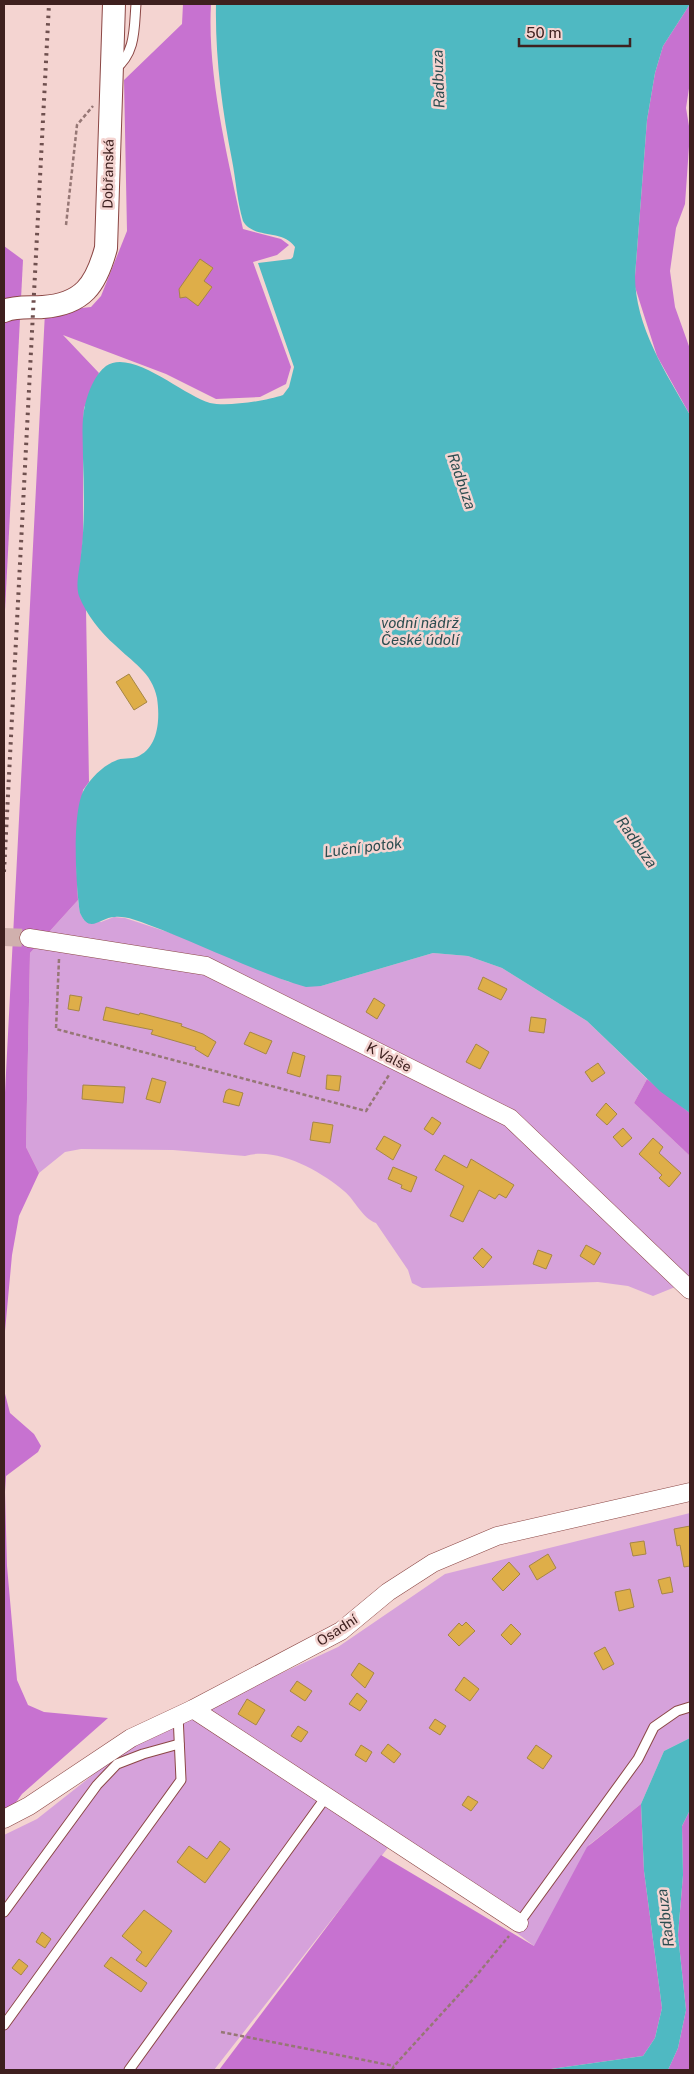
<svg xmlns="http://www.w3.org/2000/svg" width="694" height="2074" viewBox="0 0 694 2074" font-family="'Public Sans',sans-serif">
<style>
.green{fill:#d6a2db}
.forest{fill:#c772d0}
.water{fill:#4fb9c2}
.building{fill:#deae49;stroke:#a68645}
.lines{fill:none;stroke-linecap:round;stroke-linejoin:round}
.minor-tunnel{stroke:#d0b0ad;stroke-width:18;stroke-dasharray:18 9;stroke-linecap:butt}
.service-casing{stroke:#8b4745;stroke-width:11}
.minor-casing{stroke:#8b4745;stroke-width:19}
.tertiary-casing{stroke:#8b4745;stroke-width:24}
.path{stroke:#967775;stroke-width:2.5;stroke-dasharray:4 2.5;stroke-linecap:butt}
.service{stroke:#fff;stroke-width:9}
.minor{stroke:#fff;stroke-width:18}
.tertiary{stroke:#fff;stroke-width:22}
.rail{stroke:#6f504f;stroke-width:4;stroke-dasharray:2.5 5;stroke-linecap:butt}
.labels{text-anchor:middle;dominant-baseline:central;stroke-width:5;stroke-linejoin:round;paint-order:stroke}
.street-label{font-size:14px;fill:#3e201f;stroke:#f4d4d1}
.water-label{font-size:15px;font-style:italic;fill:#2d4d50;stroke:#f4d4d1}
</style>
<rect width="100%" height="100%" fill="#f4d4d1"/>
<g class="green">
<path d="M78,900L80,913L84,920L101,922L114,917L125,918L186,938L289,982L321,986L433,953L468,956L502,968L587,1021L647,1079L634,1103L690,1156V1281L653,1296L628,1286L598,1282L422,1288L412,1283L408,1270L376,1223C362,1218 355,1200 344,1191C321,1171 276,1146 245,1156L173,1150L81,1149L65,1152L39,1173L26,1147L30,953Z"/>
<path d="M690,1513V1738L664,1751L641,1804L589,1845L624,1997L534,1946L394,1840L214,2070H4V1835L37,1819L137,1740L338,1647L445,1574Z"/>
</g>
<g class="forest">
<path d="M183,4H211C207,76 228,158 243,229L281,239L289,245L277,255L253,262L291,367L286,384L260,397L216,399L166,374L63,335L99,373L84,408L83,425V539L78,590L86,609L89,782L83,790L76,855L78,900L30,953L26,1147L39,1173L19,1216L12,1255L4,1342V1112L45,312L91,307L101,296L127,231L124,80L182,24Z"/>
<path d="M690,4V82L686,108L690,132L685,204L676,228L670,271L675,307L690,349V415L657,356L635,287V276L647,120L655,73L663,46Z"/>
<path d="M4,246L23,260L4,630Z"/>
<path d="M647,1079L690,1113V1156L634,1103Z"/>
<path d="M4,1390L10,1413L34,1434L41,1446L38,1452L6,1476L5,1492L7,1566L17,1680L28,1705L44,1712L108,1718L22,1794L4,1819Z"/>
<path d="M641,1804L644,1871L662,2008L655,2038L643,2056L544,2070H219L381,1855L534,1946L587,1847Z"/>
<path d="M690,1810V2070H668L678,2048L686,2010L678,1935L683,1875L682,1826Z"/>
</g>
<g class="water">
<path d="M216,4H690L663,46L655,73L647,120L635,276C635,326 666,373 690,415V1113L661,1092L587,1021L502,968L468,956L433,953L321,986L306,987C252,971 201,944 149,925C138,921 126,916 115,917C100,917 90,935 80,913C76,887 71,809 85,788C91,778 104,765 115,761C122,757 131,760 139,756C159,746 160,718 157,698C152,672 132,662 115,645C101,633 86,614 79,596C75,584 80,568 81,555C85,523 84,490 83,458C83,440 81,422 85,405C88,392 95,374 106,366C132,348 184,396 210,403C227,407 266,401 283,395L289,387L294,367L258,263L291,259L293,257L295,247C282,228 254,240 243,221C237,201 236,181 232,160C222,109 215,56 216,4Z"/>
<path d="M690,1738V1810L682,1826L683,1875L678,1935L686,2010L678,2048L668,2070H544L643,2056L655,2038L662,2008L644,1871L641,1804L664,1751Z"/>
</g>
<g class="building">
<path d="M200,259L213,268L204,281L212,287L198,306L186,297L180,298L179,289Z"/>
<path d="M129,674L147,702L134,710L116,682Z"/>
<path d="M483,977L507,989L501,1000L478,989Z"/>
<path d="M70,995L82,997L79,1011L68,1009Z"/>
<path d="M374,998L385,1005L377,1019L366,1012Z"/>
<path d="M106,1007L139,1015L140,1013L182,1024L181,1026L203,1034L216,1042L208,1057L195,1049L196,1047L151,1034L153,1030L103,1020Z"/>
<path d="M531,1017L546,1019L544,1033L529,1031Z"/>
<path d="M250,1032L272,1041L266,1054L244,1044Z"/>
<path d="M476,1044L489,1052L480,1069L466,1062Z"/>
<path d="M293,1052L305,1056L300,1077L287,1073Z"/>
<path d="M598,1063L605,1073L592,1082L585,1072Z"/>
<path d="M327,1075L341,1076L339,1091L326,1089Z"/>
<path d="M152,1078L166,1082L160,1103L146,1099Z"/>
<path d="M83,1085L125,1087L123,1103L82,1099Z"/>
<path d="M229,1089L243,1093L239,1106L223,1102L226,1091Z"/>
<path d="M606,1103L617,1114L607,1125L596,1115Z"/>
<path d="M432,1117L441,1123L433,1135L424,1129Z"/>
<path d="M313,1122L333,1125L330,1143L310,1140Z"/>
<path d="M623,1128L632,1138L622,1147L613,1137Z"/>
<path d="M384,1136L401,1145L393,1160L376,1149Z"/>
<path d="M653,1138L663,1147L659,1153L681,1173L669,1187L659,1178L662,1175L639,1154Z"/>
<path d="M444,1155L467,1168L471,1159L514,1185L506,1198L499,1194L495,1199L479,1190L463,1222L450,1216L464,1186L435,1170Z"/>
<path d="M393,1167L417,1177L411,1192L401,1188L402,1185L388,1179Z"/>
<path d="M586,1245L601,1253L594,1265L580,1256Z"/>
<path d="M482,1248L492,1257L483,1268L473,1258Z"/>
<path d="M538,1250L552,1255L546,1269L533,1264Z"/>
<path d="M690,1526V1566L684,1567L680,1545L677,1546L674,1529Z"/>
<path d="M644,1541L646,1554L633,1556L630,1543Z"/>
<path d="M548,1554L556,1568L537,1580L529,1566Z"/>
<path d="M509,1562L520,1574L503,1591L492,1579Z"/>
<path d="M670,1577L673,1592L662,1594L658,1580Z"/>
<path d="M630,1589L634,1607L619,1611L615,1592Z"/>
<path d="M466,1622L475,1631L459,1646L448,1635L459,1623L462,1626Z"/>
<path d="M511,1624L521,1634L511,1645L501,1635Z"/>
<path d="M605,1647L614,1664L603,1670L594,1653Z"/>
<path d="M359,1663L374,1673L365,1688L351,1675Z"/>
<path d="M464,1677L479,1689L470,1701L455,1690Z"/>
<path d="M297,1681L312,1691L305,1701L290,1691Z"/>
<path d="M357,1693L367,1701L360,1711L349,1704Z"/>
<path d="M247,1699L265,1710L256,1725L238,1714Z"/>
<path d="M435,1719L446,1726L440,1735L429,1728Z"/>
<path d="M298,1726L308,1732L301,1742L291,1736Z"/>
<path d="M388,1744L401,1754L394,1763L381,1753Z"/>
<path d="M361,1745L372,1752L366,1762L355,1755Z"/>
<path d="M536,1745L552,1756L543,1769L527,1758Z"/>
<path d="M468,1796L478,1802L471,1811L462,1805Z"/>
<path d="M220,1841L230,1849L205,1883L177,1862L189,1846L207,1859Z"/>
<path d="M144,1910L172,1931L146,1967L136,1960L142,1952L122,1936Z"/>
<path d="M42,1932L51,1939L45,1948L36,1942Z"/>
<path d="M111,1957L147,1983L141,1992L104,1966Z"/>
<path d="M19,1959L28,1966L21,1975L12,1968Z"/>
</g>
<g class="lines">
<path class="minor-tunnel" d="M4,937L29,938"/>
<g class="service-casing">
<g id="service">
<path d="M115,69C136,53 134,28 136,4"/>
<path d="M4,1912L97,1785L117,1764L143,1754L179,1744"/>
<path d="M519,1923L638,1759L654,1727L677,1711L690,1707"/>
<path d="M4,2025L181,1780L178,1715"/>
<path d="M129,2070L326,1797"/>
</g>
</g>
<g class="minor-casing">
<g id="minor">
<path d="M29,938L206,966L510,1118L690,1290"/>
<path d="M193,1709L519,1923"/>
<path d="M4,1819L29,1806L131,1738L193,1709L341,1631L388,1592L433,1563L497,1536L690,1492"/>
</g>
</g>
<g class="tertiary-casing">
<path id="tertiary" d="M4,311C16,306 30,308 43,307C83,304 96,285 106,248L114,4"/>
</g>
<g class="path">
<path d="M66,225L77,125L93,106"/>
<path d="M59,959L56,1029L366,1111L389,1075"/>
<path d="M221,2032L394,2066"/>
<path d="M392,2070L394,2066L476,1976L509,1936"/>
</g>
<use href="#service" class="service"/>
<use href="#minor" class="minor"/>
<use href="#tertiary" class="tertiary"/>
<path class="rail" d="M4,872L49,4"/>
</g>
<g class="labels">
<g class="street-label">
<text transform="translate(108 174) rotate(-89)">Dobřanská</text>
<text transform="translate(389 1057) rotate(27)">K Valše</text>
<text transform="translate(337 1630) rotate(-33)">Osadní</text>
</g>
<g class="water-label">
<text transform="translate(438 79) rotate(-92)">Radbuza</text>
<text transform="translate(462 481) rotate(71)">Radbuza</text>
<text x="420" y="622">vodní nádrž<tspan x="420" dy="17">České údolí</tspan></text>
<text transform="translate(637 842) rotate(55)">Radbuza</text>
<text transform="translate(363 847) rotate(-7)">Luční potok</text>
<text transform="translate(665 1918) rotate(-97)">Radbuza</text>
</g>
</g>
<rect width="694" height="2074" fill="none" stroke="#3e201f" stroke-width="10"/>
<path d="M519 38v8h111v-8" fill="none" stroke="#3e201f" stroke-width="2.5"/>
<text x="526" y="38" font-size="15" fill="#3e201f" stroke="#f4d4d1" stroke-width="4" paint-order="stroke">50 m</text>
</svg>
